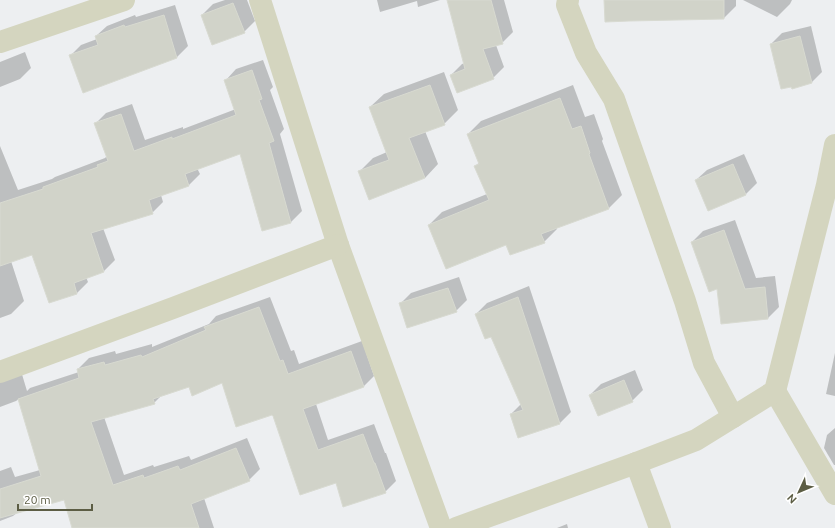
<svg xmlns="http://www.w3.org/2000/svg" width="835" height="528" viewBox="0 0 835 528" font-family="Ubuntu,sans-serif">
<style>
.shadow{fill:#0003}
.building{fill:#d1d3c9;stroke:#d8dad1}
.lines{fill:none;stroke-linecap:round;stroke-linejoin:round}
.street{stroke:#d4d5bf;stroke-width:22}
</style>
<rect width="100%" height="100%" fill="#edeff1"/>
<g class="shadow">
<path d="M225,0H247L255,21L244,32L202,15L213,4Z"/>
<path d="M377,0H440L418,7L417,1L380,12Z"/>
<path d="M448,0H504L513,32L502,43L496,45L504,67L493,78L451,75L462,64L465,63Z"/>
<path d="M605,0H736V6L724,18Z"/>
<path d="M743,0H792L790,4L777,17Z"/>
<path d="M175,5L188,46L177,57L83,92L70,56L81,45L97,39L96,36L107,26L135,15L136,17Z"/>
<path d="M811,26L822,72L811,83L771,44L782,33Z"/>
<path d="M25,52L31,68L20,79L0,87V62Z"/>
<path d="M263,60L273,87L270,90L284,129L280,134L302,211L291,222L241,152L197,168L200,174L189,185L161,195L163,202L152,213L103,228L115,260L104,271L86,277L88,282L77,293L33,254L11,261L24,301L11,314L0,318V146L18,190L52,179L55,177L105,158L107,156L95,124L106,113L132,104L145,140L183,127V129L236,109L226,80L236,69Z"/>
<path d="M444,72L458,110L444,124L425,131L438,164L425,178L359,172L373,158L387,152L370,107L384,94Z"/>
<path d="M573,85L585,117L594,114L603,139L602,141L622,195L609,208L557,227V229L544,242L507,244L429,225L442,212L487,194L475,166L480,162L468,134L481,121Z"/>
<path d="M744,154L757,183L746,194L708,210L696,180L707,170Z"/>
<path d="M735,220L756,278L775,276L779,307L768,318L722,323L718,287L692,242L703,231Z"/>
<path d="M459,277L467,300L456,311L400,304L411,293Z"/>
<path d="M529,286L571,412L560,423L518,437L511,414L521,404L492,335L476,314L487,303Z"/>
<path d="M270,297L291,351L294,350L299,364L362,341L374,376L363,387L316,404L328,440L374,424L385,453H386L396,481L385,492L336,482L273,415L222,382L189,386L162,395L154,403L104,417L124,475L153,465L154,467L189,456L191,460L247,438L260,469L249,480L204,498L214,528H73L65,499L18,512L13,516L0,521V471L11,467L15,477L40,470L19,399L16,401L0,407V374L21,371L27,391L30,388L79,372L78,369L89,358L115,351L116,354L152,344V347L209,324L216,316Z"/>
<path d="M835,353V396L826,394Z"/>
<path d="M635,370L643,390L632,401L590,395L601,384Z"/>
<path d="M835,428V465H834L824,448L827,435Z"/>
<path d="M567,524L568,528H557Z"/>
</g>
<g class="building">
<path d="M447,0H491L503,44L483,49L494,79L457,93L450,75L465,69Z"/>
<path d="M604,0H724V19L629,21L605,22Z"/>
<path d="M233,3L245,33L212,45L201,15Z"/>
<path d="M164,15L177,58L83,93L69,55L98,45L95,36L124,25L125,27Z"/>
<path d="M800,36L812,83L792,89L791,87L781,89L770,44Z"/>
<path d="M252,70L262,99L259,100L274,141L269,143L291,223L262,231L240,154L185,174L189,186L149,200L153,214L91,233L104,272L74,283L77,294L49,303L32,255L0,266V203L43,189V187L98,167L97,165L108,161L94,123L121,114L134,151L172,137V139L236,115L224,80Z"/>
<path d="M430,85L445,125L409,138L425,178L369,200L358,171L389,160L369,107Z"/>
<path d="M560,98L572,129L581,126L590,153L589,154L609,209L541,234L545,243L510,255L506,245L446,269L428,225L489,200L474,166L479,164L467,134Z"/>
<path d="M733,164L746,195L708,211L695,180Z"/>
<path d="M724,230L745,289L765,287L768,319L721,324L717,289L709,292L691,242Z"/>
<path d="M448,288L457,312L407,328L399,303Z"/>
<path d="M518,297L560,424L518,438L510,414L523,410L491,337L485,339L475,314Z"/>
<path d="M259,307L280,361L283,360L288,374L351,351L364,387L303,409L318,450L363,434L374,463H375L386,493L343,507L336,483L300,495L273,416L272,415L236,427L222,383L192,396L189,387L153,399L155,404L91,422L113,485L143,475L144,478L178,466L180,470L236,448L250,481L191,504L199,528H72L64,500L0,518V489L41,476L18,399L79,378L77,369L104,362L105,365L141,355L142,357L206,330L204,327Z"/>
<path d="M624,380L633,402L598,416L589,395Z"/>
</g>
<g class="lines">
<g class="street">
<path d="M260,0L338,245L441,528"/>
<path d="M568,0L567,5L586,53L614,99L685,301L704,363L733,417"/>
<path d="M0,42L124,0"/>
<path d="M0,372L173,308L338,245"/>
<path d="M775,391L835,494"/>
<path d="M636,463L660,528"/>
<path d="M456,528L636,463L696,440L775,391L827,185L835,145"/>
</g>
</g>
<g transform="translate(799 492) rotate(226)" stroke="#ffffff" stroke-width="3" paint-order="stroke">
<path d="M0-3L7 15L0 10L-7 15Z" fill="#5c5d44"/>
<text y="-6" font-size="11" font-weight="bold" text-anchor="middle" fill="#5c5d44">N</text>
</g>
<path d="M18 504v6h74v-6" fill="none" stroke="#5c5d44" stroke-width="2"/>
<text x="24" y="504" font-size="12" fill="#5c5d44" stroke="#ffffff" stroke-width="3" paint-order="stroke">20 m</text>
</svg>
